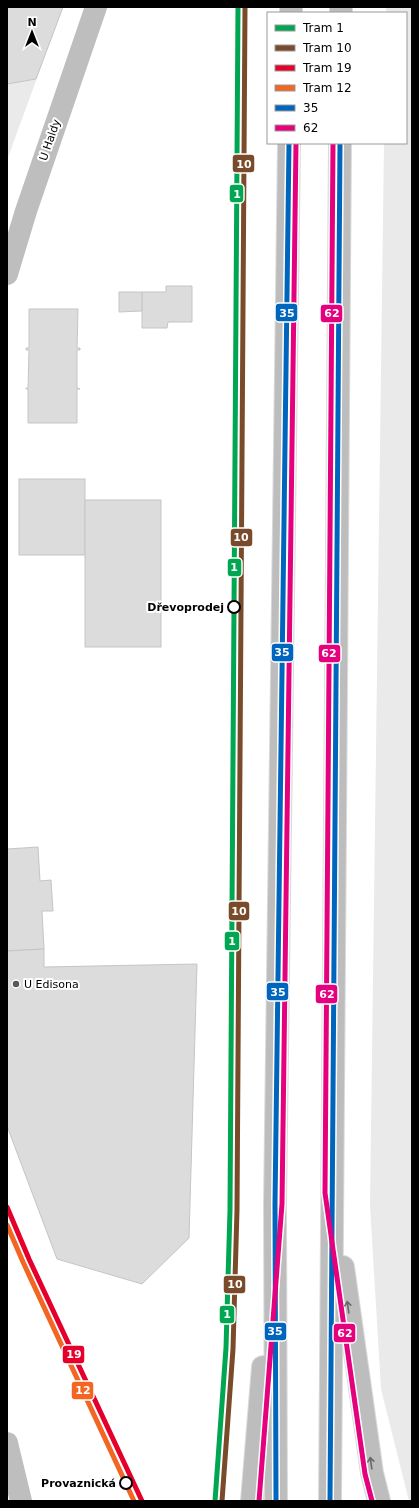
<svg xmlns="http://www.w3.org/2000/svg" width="419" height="1508" viewBox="0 0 419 1508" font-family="'DejaVu Sans',sans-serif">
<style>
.green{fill:#eaeaea}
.building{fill:#dcdcdc;stroke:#c5c5c5}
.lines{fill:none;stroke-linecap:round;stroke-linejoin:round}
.trunk-casing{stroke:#dbdbdb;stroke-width:24}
.minor{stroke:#bebebe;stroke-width:22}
.trunk{stroke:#bdbdbd;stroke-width:22}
.bus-1-casing{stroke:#fff;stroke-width:8}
.bus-2-casing{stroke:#fff;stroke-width:8}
.bus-1{stroke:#0065bd;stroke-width:5}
.bus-2{stroke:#e5007d;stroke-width:5}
.tram-1-casing{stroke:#fff;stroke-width:8}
.tram-2-casing{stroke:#fff;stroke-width:8}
.tram-3-casing{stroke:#fff;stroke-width:8}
.tram-4-casing{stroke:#fff;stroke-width:8}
.tram-1{stroke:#00a651;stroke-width:5}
.tram-2{stroke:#7a4b2a;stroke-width:5}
.tram-3{stroke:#e4002b;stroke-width:5}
.tram-4{stroke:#f26522;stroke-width:5}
.oneway{stroke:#686868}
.stop-dot{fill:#fff;stroke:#000;stroke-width:2}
.poi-dot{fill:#595959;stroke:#fff;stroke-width:1.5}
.labels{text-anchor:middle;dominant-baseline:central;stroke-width:4;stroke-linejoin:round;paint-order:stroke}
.street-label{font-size:11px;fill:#000;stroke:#fff}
.stop-label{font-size:11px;font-weight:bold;fill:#000;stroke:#fff;text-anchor:end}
.poi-label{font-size:11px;fill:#000;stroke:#fff;text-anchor:start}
.line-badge{stroke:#fff;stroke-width:1.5}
.badge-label{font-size:11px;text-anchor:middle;font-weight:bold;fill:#fff}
</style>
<rect width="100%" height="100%" fill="#fff"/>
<g class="green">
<path d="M7,7H63L7,160Z"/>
<path d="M386,7H412V1501H409L381,1389L370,1206L384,143H406V13H386Z"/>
</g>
<g class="building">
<path d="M7,7H63L36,79L7,84Z"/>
<path d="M166,286H192V322H168L167,328H142V292H166Z"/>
<path d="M119,292H142V311L119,312Z"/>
<path d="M29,309H78L77,348H80V350H77V388L80,389H77V423H28V389H26V388H28L29,350H26V348H29Z"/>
<rect x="19" y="479" width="66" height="76"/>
<rect x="85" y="500" width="76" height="147"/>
<path d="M38,847L40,881L51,880L53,911H42L44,949L7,951V849Z"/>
<path d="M44,949V967L197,964L189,1238L142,1284L57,1259L7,1126V951Z"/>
</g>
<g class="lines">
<g class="trunk-casing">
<g id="trunk">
<path d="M291,13V7"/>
<path d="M341,13V7"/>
<path d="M343,1267L372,1473L379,1501"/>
<path d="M252,1501L263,1367"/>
<path d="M276,1501L275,1204L289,143"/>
<path d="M330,1501L340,143"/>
</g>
</g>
<g class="minor">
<path d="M7,274L26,211L96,7"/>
<path d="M7,1443L21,1501"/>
</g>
<use href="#trunk" class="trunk"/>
<g class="bus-1-casing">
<g id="bus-1">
<path d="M276,1501L275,1204L289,143"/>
<path d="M330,1501L340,143"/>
</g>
</g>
<g class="bus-2-casing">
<g id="bus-2">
<path d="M333,143L325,1193L365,1474L372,1501"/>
<path d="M259,1501L282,1204L296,143"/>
</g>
</g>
<use href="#bus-1" class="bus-1"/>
<use href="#bus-2" class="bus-2"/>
<g class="tram-1-casing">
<path id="tram-1" d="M215,1501L226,1348L230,1210L238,7"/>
</g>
<g class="tram-2-casing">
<path id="tram-2" d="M222,1501L233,1349L237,1210L245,7"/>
</g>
<g class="tram-3-casing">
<path id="tram-3" d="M7,1207L29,1259L142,1501"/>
</g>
<g class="tram-4-casing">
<path id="tram-4" d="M7,1225L23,1262L134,1501"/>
</g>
<use href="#tram-1" class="tram-1"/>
<use href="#tram-2" class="tram-2"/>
<use href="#tram-3" class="tram-3"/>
<use href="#tram-4" class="tram-4"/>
</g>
<defs><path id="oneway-shaft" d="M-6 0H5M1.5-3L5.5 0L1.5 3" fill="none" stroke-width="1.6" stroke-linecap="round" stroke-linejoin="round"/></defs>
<g class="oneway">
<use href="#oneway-shaft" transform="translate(348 1307) rotate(-98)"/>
<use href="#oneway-shaft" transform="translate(371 1463) rotate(-98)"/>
</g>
<g class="stop-dot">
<circle cx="234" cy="607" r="6"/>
<circle cx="126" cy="1483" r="6"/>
</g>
<circle class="poi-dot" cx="16" cy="984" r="4"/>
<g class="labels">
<g class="street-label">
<text transform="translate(50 140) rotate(-71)">U Haldy</text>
</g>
<g class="stop-label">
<text x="224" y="607">Dřevoprodej</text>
<text x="116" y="1483">Provaznická</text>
</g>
<g class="poi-label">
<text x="24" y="984">U Edisona</text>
</g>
</g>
<g class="line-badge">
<rect x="232" y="154" width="23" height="19" rx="4" fill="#7a4b2a"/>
<rect x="229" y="184" width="15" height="19" rx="4" fill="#00a651"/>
<rect x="275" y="303" width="23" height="19" rx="4" fill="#0065bd"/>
<rect x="320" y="304" width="23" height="19" rx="4" fill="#e5007d"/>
<rect x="230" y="528" width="23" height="19" rx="4" fill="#7a4b2a"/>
<rect x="227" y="558" width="15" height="19" rx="4" fill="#00a651"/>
<rect x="271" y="643" width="23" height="19" rx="4" fill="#0065bd"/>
<rect x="318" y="644" width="23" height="19" rx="4" fill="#e5007d"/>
<rect x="228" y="901" width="22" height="20" rx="4" fill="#7a4b2a"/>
<rect x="224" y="931" width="16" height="20" rx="4" fill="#00a651"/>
<rect x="266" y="982" width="23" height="19" rx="4" fill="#0065bd"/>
<rect x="315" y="984" width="23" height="20" rx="4" fill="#e5007d"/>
<rect x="223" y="1275" width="23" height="19" rx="4" fill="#7a4b2a"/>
<rect x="219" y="1305" width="16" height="19" rx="4" fill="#00a651"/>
<rect x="264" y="1322" width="23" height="19" rx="4" fill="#0065bd"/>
<rect x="333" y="1323" width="23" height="20" rx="4" fill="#e5007d"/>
<rect x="62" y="1345" width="23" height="19" rx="4" fill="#e4002b"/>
<rect x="71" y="1381" width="23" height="19" rx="4" fill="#f26522"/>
</g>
<g class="badge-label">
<text x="244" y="168">10</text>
<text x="237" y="198">1</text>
<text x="287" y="317">35</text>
<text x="332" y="317">62</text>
<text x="241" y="541">10</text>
<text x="234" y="571">1</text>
<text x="282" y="656">35</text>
<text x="329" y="657">62</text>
<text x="239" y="915">10</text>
<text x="232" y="945">1</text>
<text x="278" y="996">35</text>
<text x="327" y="998">62</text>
<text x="235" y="1288">10</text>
<text x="227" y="1318">1</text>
<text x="275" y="1335">35</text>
<text x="345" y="1337">62</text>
<text x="74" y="1358">19</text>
<text x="83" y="1394">12</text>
</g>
<rect width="419" height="1508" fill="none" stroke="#000000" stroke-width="16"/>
<rect x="267" y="12" width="140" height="132" fill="#ffffff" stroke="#999999"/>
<rect x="275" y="25" width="20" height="6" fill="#00a651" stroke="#999999"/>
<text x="303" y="32" font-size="12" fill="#000000">Tram 1</text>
<rect x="275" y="45" width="20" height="6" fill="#7a4b2a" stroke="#999999"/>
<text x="303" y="52" font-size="12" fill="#000000">Tram 10</text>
<rect x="275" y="65" width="20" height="6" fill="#e4002b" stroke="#999999"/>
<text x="303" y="72" font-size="12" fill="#000000">Tram 19</text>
<rect x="275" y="85" width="20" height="6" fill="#f26522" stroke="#999999"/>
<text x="303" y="92" font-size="12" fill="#000000">Tram 12</text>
<rect x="275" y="105" width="20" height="6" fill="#0065bd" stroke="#999999"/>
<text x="303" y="112" font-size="12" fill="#000000">35</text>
<rect x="275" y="125" width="20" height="6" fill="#e5007d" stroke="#999999"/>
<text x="303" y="132" font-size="12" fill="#000000">62</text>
<g transform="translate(32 32)" stroke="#ffffff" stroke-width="3" paint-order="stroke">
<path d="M0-3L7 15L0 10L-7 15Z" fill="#000000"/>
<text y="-6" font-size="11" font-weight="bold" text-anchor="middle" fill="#000000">N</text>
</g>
</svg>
